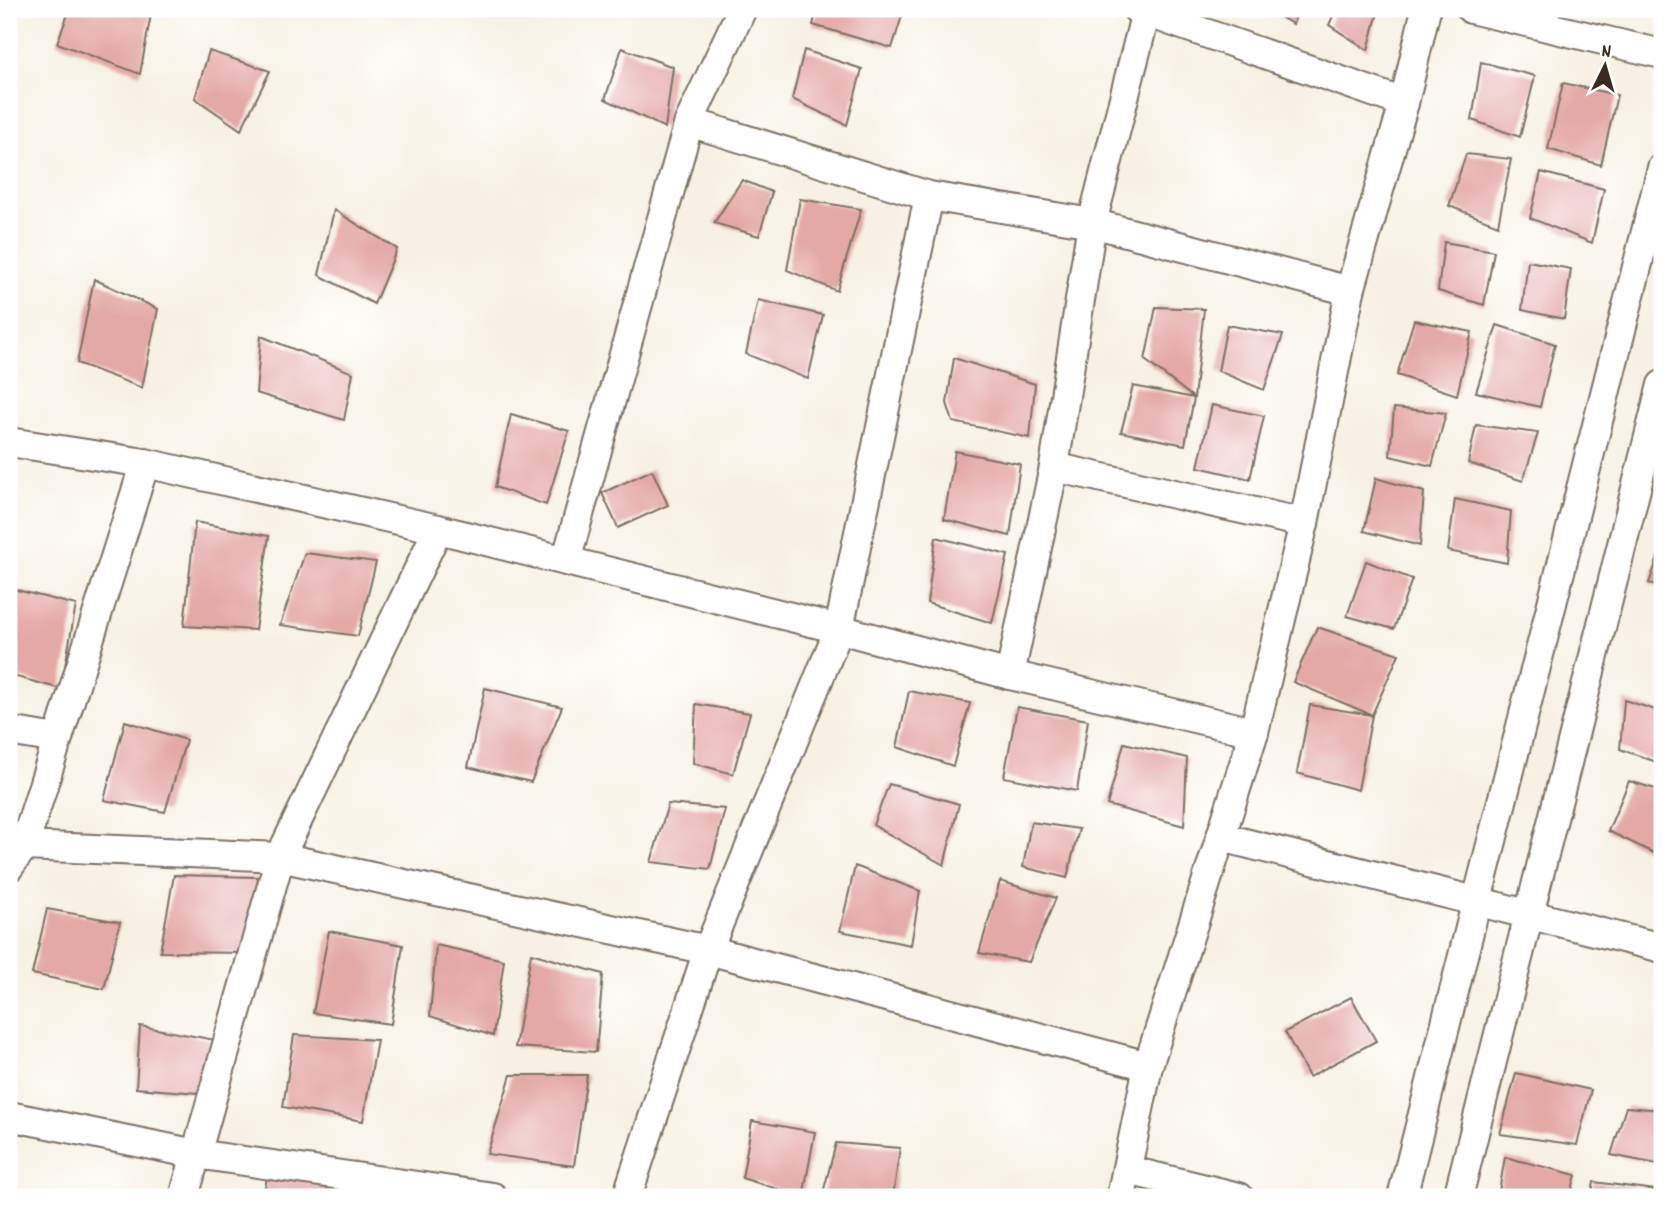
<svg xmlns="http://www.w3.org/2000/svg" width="1671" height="1206" viewBox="0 0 1671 1206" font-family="Dekko,sans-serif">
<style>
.building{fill:#e4a8a5}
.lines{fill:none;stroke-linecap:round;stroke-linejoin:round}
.minor-casing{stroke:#7c7063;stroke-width:32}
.minor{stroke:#fff;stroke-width:28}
</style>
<rect width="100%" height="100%" fill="#fff"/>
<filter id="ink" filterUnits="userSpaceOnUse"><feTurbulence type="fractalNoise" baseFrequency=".0143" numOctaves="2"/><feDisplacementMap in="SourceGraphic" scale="14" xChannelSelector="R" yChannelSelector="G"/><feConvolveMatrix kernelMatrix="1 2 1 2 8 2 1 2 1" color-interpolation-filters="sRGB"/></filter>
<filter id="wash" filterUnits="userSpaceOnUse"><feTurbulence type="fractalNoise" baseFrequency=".00686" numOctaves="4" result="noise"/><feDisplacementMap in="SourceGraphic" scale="28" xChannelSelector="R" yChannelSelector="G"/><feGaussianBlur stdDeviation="1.57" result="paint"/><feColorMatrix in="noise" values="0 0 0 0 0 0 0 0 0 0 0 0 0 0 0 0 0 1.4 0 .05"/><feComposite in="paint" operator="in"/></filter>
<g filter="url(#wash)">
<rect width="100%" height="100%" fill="#f6f1e2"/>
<g id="blocks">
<g class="building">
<path d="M70,9H152L140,74L57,43Z"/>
<path d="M817,9H881V14L902,16L892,48L813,25Z"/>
<path d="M1266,9H1299L1293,24Z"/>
<path d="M1336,9H1379L1368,50L1329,25Z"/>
<path d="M622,48L673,67L665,128L605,99Z"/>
<path d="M804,50L862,69L847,125L792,99Z"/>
<path d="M209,51L270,71L241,130L195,98Z"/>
<path d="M1481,62L1535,76L1520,137L1472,120Z"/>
<path d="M1563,83L1617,95L1601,165L1548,149Z"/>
<path d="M1466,154L1511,159L1498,225L1449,206Z"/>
<path d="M1541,172L1604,189L1592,243L1530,218Z"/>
<path d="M742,180L772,192L759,236L714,223Z"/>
<path d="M800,199L861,209L837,291L787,270Z"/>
<path d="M334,210L397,249L374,304L319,275Z"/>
<path d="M1444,242L1494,251L1484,305L1438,291Z"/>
<path d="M1528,261L1571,269L1564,319L1522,310Z"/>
<path d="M94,279L158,309L142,388L77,363Z"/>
<path d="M758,300L823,315L808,379L746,354Z"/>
<path d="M1156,307L1204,309L1194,398L1145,360Z"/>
<path d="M1414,320L1472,332L1457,395L1397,375Z"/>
<path d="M1227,325L1283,335L1264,390L1218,371Z"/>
<path d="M1497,325L1555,344L1540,407L1476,392Z"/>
<path d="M261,336L353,373L344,420L256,393Z"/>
<path d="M954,358L1035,384L1030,438L953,422L947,403Z"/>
<path d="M1133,386L1194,398L1185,445L1121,432Z"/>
<path d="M1212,405L1264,416L1250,479L1198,467Z"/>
<path d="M1394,408L1446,413L1432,466L1390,456Z"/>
<path d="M511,414L569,431L546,505L495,487Z"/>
<path d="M1476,425L1538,433L1523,481L1468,463Z"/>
<path d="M955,451L1020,464L1010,536L944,519Z"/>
<path d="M652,470L668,505L618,528L602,493Z"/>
<path d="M1376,478L1424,492L1420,546L1364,531Z"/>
<path d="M1455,499L1511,511L1507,563L1448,551Z"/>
<path d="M195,522L269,536L255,630L184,626Z"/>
<path d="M936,537L1008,555L992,623L927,603Z"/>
<path d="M1662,546V587L1649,583Z"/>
<path d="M305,553L376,562L358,636L280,625Z"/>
<path d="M1366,561L1412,579L1394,629L1347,616Z"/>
<path d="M9,588L76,605L61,689L9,675Z"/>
<path d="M1317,627L1399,654L1372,715L1293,682Z"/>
<path d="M485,688L562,707L531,782L468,767Z"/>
<path d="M909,691L970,703L953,766L897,747Z"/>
<path d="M1624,700L1662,712V764L1620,749Z"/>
<path d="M696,704L750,713L733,774L693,763Z"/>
<path d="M1310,705L1372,715L1358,790L1297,773Z"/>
<path d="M1017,707L1088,720L1077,791L1004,777Z"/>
<path d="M125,721L186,740L165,812L104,800Z"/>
<path d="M1124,743L1187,758L1184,826L1107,805Z"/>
<path d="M1629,781L1662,791V857L1608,831Z"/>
<path d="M889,784L959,804L944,865L873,825Z"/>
<path d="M668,804L725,809L710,869L651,862Z"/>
<path d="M1031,822L1079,829L1067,878L1023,867Z"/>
<path d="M855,866L920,891L911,945L840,931Z"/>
<path d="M174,875L258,877L249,953L160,952Z"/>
<path d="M1000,881L1056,898L1029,962L979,953Z"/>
<path d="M47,909L120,922L104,989L32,974Z"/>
<path d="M329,931L403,945L391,1024L313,1013Z"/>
<path d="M436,945L504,960L493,1036L430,1016Z"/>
<path d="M531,953L603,974L596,1052L515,1047Z"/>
<path d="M1351,997L1376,1041L1309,1077L1285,1032Z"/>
<path d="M140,1026L215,1040L210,1094L136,1088Z"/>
<path d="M294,1035L377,1040L363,1121L283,1107Z"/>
<path d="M1516,1073L1591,1090L1577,1145L1500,1134Z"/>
<path d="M511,1075H587L574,1166L487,1154Z"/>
<path d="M1626,1107L1662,1110V1165L1611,1155Z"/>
<path d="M752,1121L815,1132L803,1197L742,1178Z"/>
<path d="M836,1143L900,1148L893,1197H822Z"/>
<path d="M1505,1157L1576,1175L1570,1197H1498Z"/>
<path d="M268,1173L345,1191L344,1197H263Z"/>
<path d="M1594,1182L1662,1191V1197H1591Z"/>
</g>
</g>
</g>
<g filter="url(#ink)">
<use href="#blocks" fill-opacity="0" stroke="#7c7063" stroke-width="2"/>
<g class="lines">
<g class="minor-casing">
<g id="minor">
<path d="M1137,9L1404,103"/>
<path d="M1471,9L1662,54"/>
<path d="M689,122L929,196L1092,223L1350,291"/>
<path d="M9,442L145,463L438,529L839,629L1010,675L1254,732"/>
<path d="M1054,467L1304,523"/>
<path d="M566,561L689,122L742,9"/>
<path d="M1010,675L1054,467L1092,223L1146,12"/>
<path d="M9,731L56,739"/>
<path d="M1221,837L1662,948"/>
<path d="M24,846L280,857L708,950L1148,1066"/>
<path d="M9,867L24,846L145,463"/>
<path d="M9,1116L196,1154L493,1197"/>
<path d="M1127,1170L1239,1197"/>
<path d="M184,1197L280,857L438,529"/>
<path d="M627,1197L708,950L839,629L929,196"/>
<path d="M1121,1197L1148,1066L1254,732L1304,523L1350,291L1404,103L1426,9"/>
<path d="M1402,1197L1662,168"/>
<path d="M1458,1197L1662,385"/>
</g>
</g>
<use href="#minor" class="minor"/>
</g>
</g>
<rect width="1671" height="1206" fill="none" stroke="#fff" stroke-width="35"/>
<g transform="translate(1605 66) rotate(5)" stroke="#ffffff" stroke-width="5" paint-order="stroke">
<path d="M0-5L12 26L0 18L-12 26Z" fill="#3b2a1e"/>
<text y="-10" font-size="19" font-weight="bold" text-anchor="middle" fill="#3b2a1e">N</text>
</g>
</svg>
